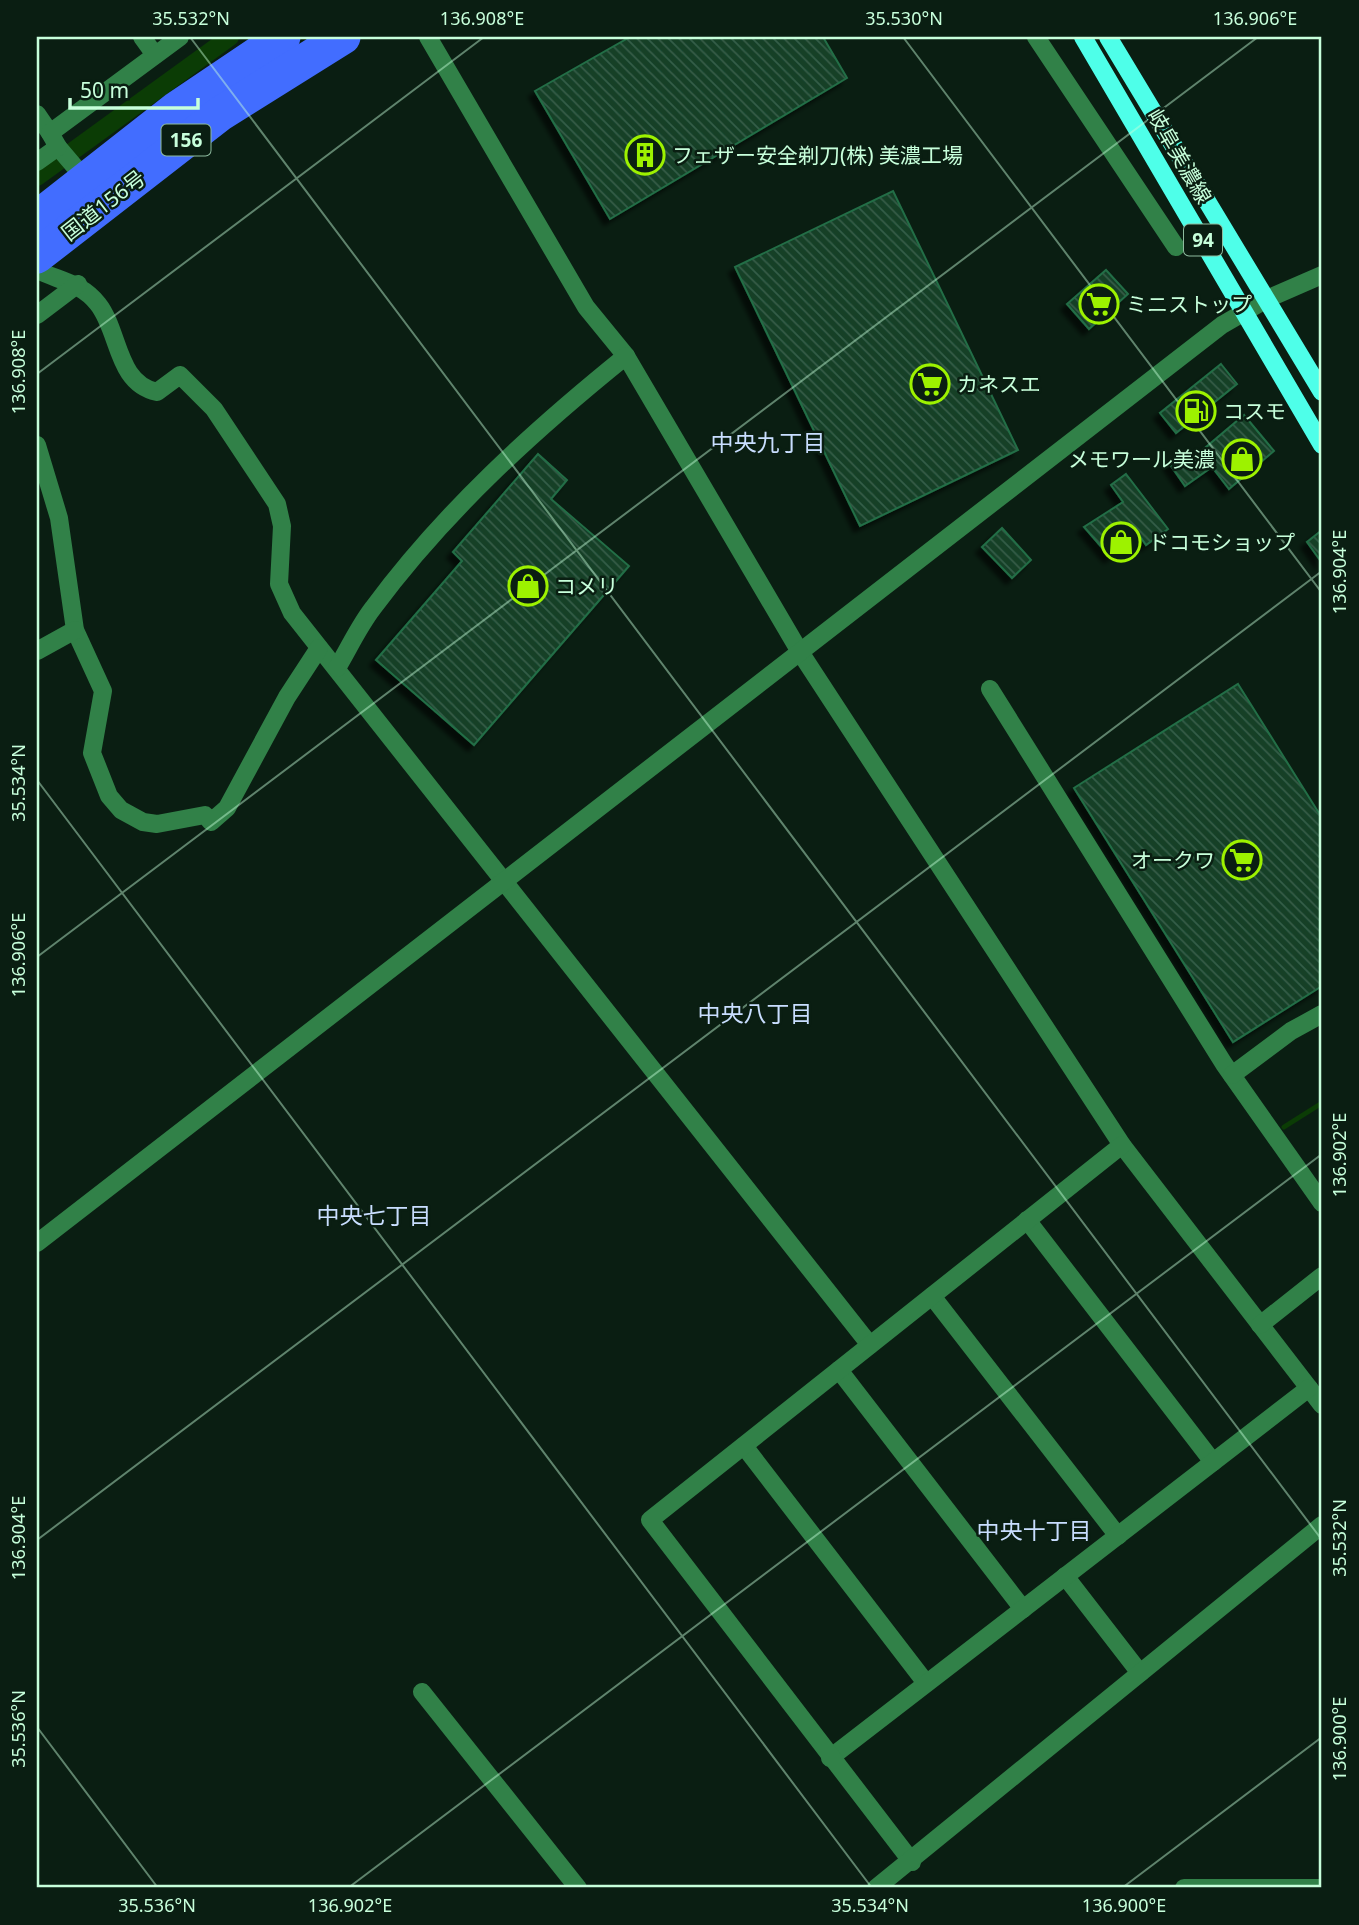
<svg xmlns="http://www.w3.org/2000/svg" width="1359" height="1925" viewBox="0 0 1359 1925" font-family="'Noto Sans','Noto Sans JP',sans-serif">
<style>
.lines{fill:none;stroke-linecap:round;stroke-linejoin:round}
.stream{stroke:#0b3c05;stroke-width:5}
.canal{stroke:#0b3c05;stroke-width:18}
.building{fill:url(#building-back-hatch);stroke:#246e46;stroke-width:2;filter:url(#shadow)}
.minor{stroke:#318148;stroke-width:18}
.major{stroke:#4effe9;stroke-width:18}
.highway{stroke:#426dff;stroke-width:35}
.ticks{fill:none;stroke:#c7ffdb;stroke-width:2;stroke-opacity:0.45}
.labels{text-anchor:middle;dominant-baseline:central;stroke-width:5;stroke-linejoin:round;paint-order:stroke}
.shield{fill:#0a1e12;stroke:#8ebc9f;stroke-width:2}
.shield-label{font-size:19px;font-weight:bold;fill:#c7ffdb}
.poi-label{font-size:21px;fill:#c7ffdb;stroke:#0a1e12;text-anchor:start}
.street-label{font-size:21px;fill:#c7ffdb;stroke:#0a1e12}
.neighbourhood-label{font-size:23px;fill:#c9deff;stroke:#0a1e12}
.neatline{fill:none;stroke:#c7ffdb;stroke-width:2.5}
.ticks-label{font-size:18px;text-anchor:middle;fill:#c7ffdb}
</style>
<defs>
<pattern id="building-back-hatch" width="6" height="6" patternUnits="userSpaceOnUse" patternTransform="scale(1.75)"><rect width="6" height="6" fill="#144028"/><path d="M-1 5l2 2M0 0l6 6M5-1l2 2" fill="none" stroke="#355d47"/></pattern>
<filter id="shadow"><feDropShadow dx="-6" dy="6" stdDeviation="2" flood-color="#0009"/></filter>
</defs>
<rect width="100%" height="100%" fill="#0a1e12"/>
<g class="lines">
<path class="stream" d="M1284,1127L1322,1103"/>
<path class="canal" d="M37,177L230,37"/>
</g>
<g class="building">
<path d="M630,37H823L847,78L610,219L535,91Z"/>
<path d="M893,191L1018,450L860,526L735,267Z"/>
<path d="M1106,270L1128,294L1089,329L1067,304Z"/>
<path d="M1221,364L1237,384L1176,433L1160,413Z"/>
<path d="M1244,415L1274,451L1229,489L1212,467L1185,486L1169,463L1187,450L1193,458Z"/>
<path d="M538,454L567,480L551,499L629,566L474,745L376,660L462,561L453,552Z"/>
<path d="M1126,474L1168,529L1146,545L1139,535L1110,557L1084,527L1123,502L1111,485Z"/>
<path d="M1002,528L1031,560L1012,578L982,547Z"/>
<path d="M1322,530V563L1307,542Z"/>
<path d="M1238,684L1322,818V986L1233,1042L1074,788Z"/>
</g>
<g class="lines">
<g class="minor">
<path d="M142,37L155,55"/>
<path d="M428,37L586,307L626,356"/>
<path d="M1036,37L1176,247"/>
<path d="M37,114L50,133"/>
<path d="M58,147L86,180"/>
<path d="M37,162L58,147L50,133L180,37"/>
<path d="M37,270C60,281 82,283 98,304C120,332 116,383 157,392L180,375L214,409L277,504L282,526L279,584L292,613L870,1345"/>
<path d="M37,315L78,284"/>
<path d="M37,445L59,518L75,630L103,691L92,753L109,796L121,810L143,822L157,824L205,815L211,822L227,808L287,697L319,648"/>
<path d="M37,651L75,630"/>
<path d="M337,668C349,648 359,626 373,608C444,512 533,431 626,356L800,652L1122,1145L1322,1405"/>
<path d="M990,689L1224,1064L1322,1203"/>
<path d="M1232,1075L1291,1031L1322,1014"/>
<path d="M1027,1220L1213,1462"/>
<path d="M37,1243L1222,325L1267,299L1322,275"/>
<path d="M932,1296L1118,1536"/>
<path d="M1260,1325L1322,1276"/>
<path d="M839,1370L1023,1609"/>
<path d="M744,1446L926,1683"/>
<path d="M1065,1576L1140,1673"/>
<path d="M422,1692L578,1888"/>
<path d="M830,1758L1309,1388"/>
<path d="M912,1862L650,1520L1122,1145"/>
<path d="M876,1888L1322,1525"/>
<path d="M1184,1888H1322"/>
</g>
<g class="major">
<path d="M1083,37L1322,445"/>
<path d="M1108,37L1322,392"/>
</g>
<g class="highway">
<path d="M37,218L176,109L283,37"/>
<path d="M37,256L220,114L343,37"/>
</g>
</g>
<path class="ticks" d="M190,37L1322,1540M903,37L1322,593M37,374L484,37M37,780L872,1888M37,957L1258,37M37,1540L1322,571M37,1727L158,1888M348,1888L1322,1154M1122,1888L1322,1737"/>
<defs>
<g id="building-ring" transform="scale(2.0125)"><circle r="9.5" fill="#0a1e12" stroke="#9df200" stroke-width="1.5"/><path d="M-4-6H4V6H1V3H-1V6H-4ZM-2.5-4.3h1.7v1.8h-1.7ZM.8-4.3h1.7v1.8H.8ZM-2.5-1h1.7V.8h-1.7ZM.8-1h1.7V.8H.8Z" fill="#9df200"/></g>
<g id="supermarket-ring" transform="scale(2.0125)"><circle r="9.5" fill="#0a1e12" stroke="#9df200" stroke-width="1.5"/><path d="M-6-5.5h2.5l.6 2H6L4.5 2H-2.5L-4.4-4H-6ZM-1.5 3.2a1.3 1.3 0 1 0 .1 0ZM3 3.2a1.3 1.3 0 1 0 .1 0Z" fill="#9df200"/></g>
<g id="fuel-ring" transform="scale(2.0125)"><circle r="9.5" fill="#0a1e12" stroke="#9df200" stroke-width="1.5"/><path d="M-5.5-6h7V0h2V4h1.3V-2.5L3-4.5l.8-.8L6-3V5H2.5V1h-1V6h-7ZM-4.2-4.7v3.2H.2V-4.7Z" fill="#9df200"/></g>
<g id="shop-ring" transform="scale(2.0125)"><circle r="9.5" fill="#0a1e12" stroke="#9df200" stroke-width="1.5"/><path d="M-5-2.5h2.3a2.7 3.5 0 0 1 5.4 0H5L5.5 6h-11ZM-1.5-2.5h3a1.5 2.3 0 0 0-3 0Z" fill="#9df200"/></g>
</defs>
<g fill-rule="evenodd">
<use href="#building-ring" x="645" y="155"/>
<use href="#supermarket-ring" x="1099" y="304"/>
<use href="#supermarket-ring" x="930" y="384"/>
<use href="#fuel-ring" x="1196" y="411"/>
<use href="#shop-ring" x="1242" y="459"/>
<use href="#shop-ring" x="1121" y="542"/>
<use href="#shop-ring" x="528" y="586"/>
<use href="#supermarket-ring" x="1242" y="860"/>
</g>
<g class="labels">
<g class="shield">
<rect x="161.5" y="124.5" width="49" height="31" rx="5"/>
<rect x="1184" y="224.5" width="38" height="31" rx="5"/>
</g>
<g class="shield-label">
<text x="186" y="140">156</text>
<text x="1203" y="240">94</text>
</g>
<g class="poi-label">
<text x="672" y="155">フェザー安全剃刀(株) 美濃工場</text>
<text x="1126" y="304">ミニストップ</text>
<text x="957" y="384">カネスエ</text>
<text x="1223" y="411">コスモ</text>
<text x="1215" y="459" text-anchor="end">メモワール美濃</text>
<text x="1148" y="542">ドコモショップ</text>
<text x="555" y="586">コメリ</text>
<text x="1215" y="860" text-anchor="end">オークワ</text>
</g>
<g class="street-label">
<text transform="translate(1180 156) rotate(60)">岐阜美濃線</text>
<text transform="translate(103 205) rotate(-38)">国道156号</text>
</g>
<g class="neighbourhood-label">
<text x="768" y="442">中央九丁目</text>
<text x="755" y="1013">中央八丁目</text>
<text x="374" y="1215">中央七丁目</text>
<text x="1034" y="1530">中央十丁目</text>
</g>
</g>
<rect width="1359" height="1925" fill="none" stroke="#0a1e12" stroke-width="77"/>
<path d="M70 98v10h128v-10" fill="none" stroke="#c7ffdb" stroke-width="3.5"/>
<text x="80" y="98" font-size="21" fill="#c7ffdb" stroke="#0a1e12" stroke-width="5" paint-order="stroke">50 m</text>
<rect x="38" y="38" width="1282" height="1848" class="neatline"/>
<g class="ticks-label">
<text x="191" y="25">35.532°N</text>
<text x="482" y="25">136.908°E</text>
<text x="904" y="25">35.530°N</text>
<text x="1255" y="25">136.906°E</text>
<text transform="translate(19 372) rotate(-90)" y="6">136.908°E</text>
<text transform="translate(1340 572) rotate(-90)" y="6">136.904°E</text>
<text transform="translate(19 783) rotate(-90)" y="6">35.534°N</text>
<text transform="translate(19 955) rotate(-90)" y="6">136.906°E</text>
<text transform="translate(1340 1155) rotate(-90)" y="6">136.902°E</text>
<text transform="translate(1340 1538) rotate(-90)" y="6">35.532°N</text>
<text transform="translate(19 1538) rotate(-90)" y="6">136.904°E</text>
<text transform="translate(19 1729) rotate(-90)" y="6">35.536°N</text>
<text transform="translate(1340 1739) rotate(-90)" y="6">136.900°E</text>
<text x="157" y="1912">35.536°N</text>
<text x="350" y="1912">136.902°E</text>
<text x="870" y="1912">35.534°N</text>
<text x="1124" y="1912">136.900°E</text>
</g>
</svg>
